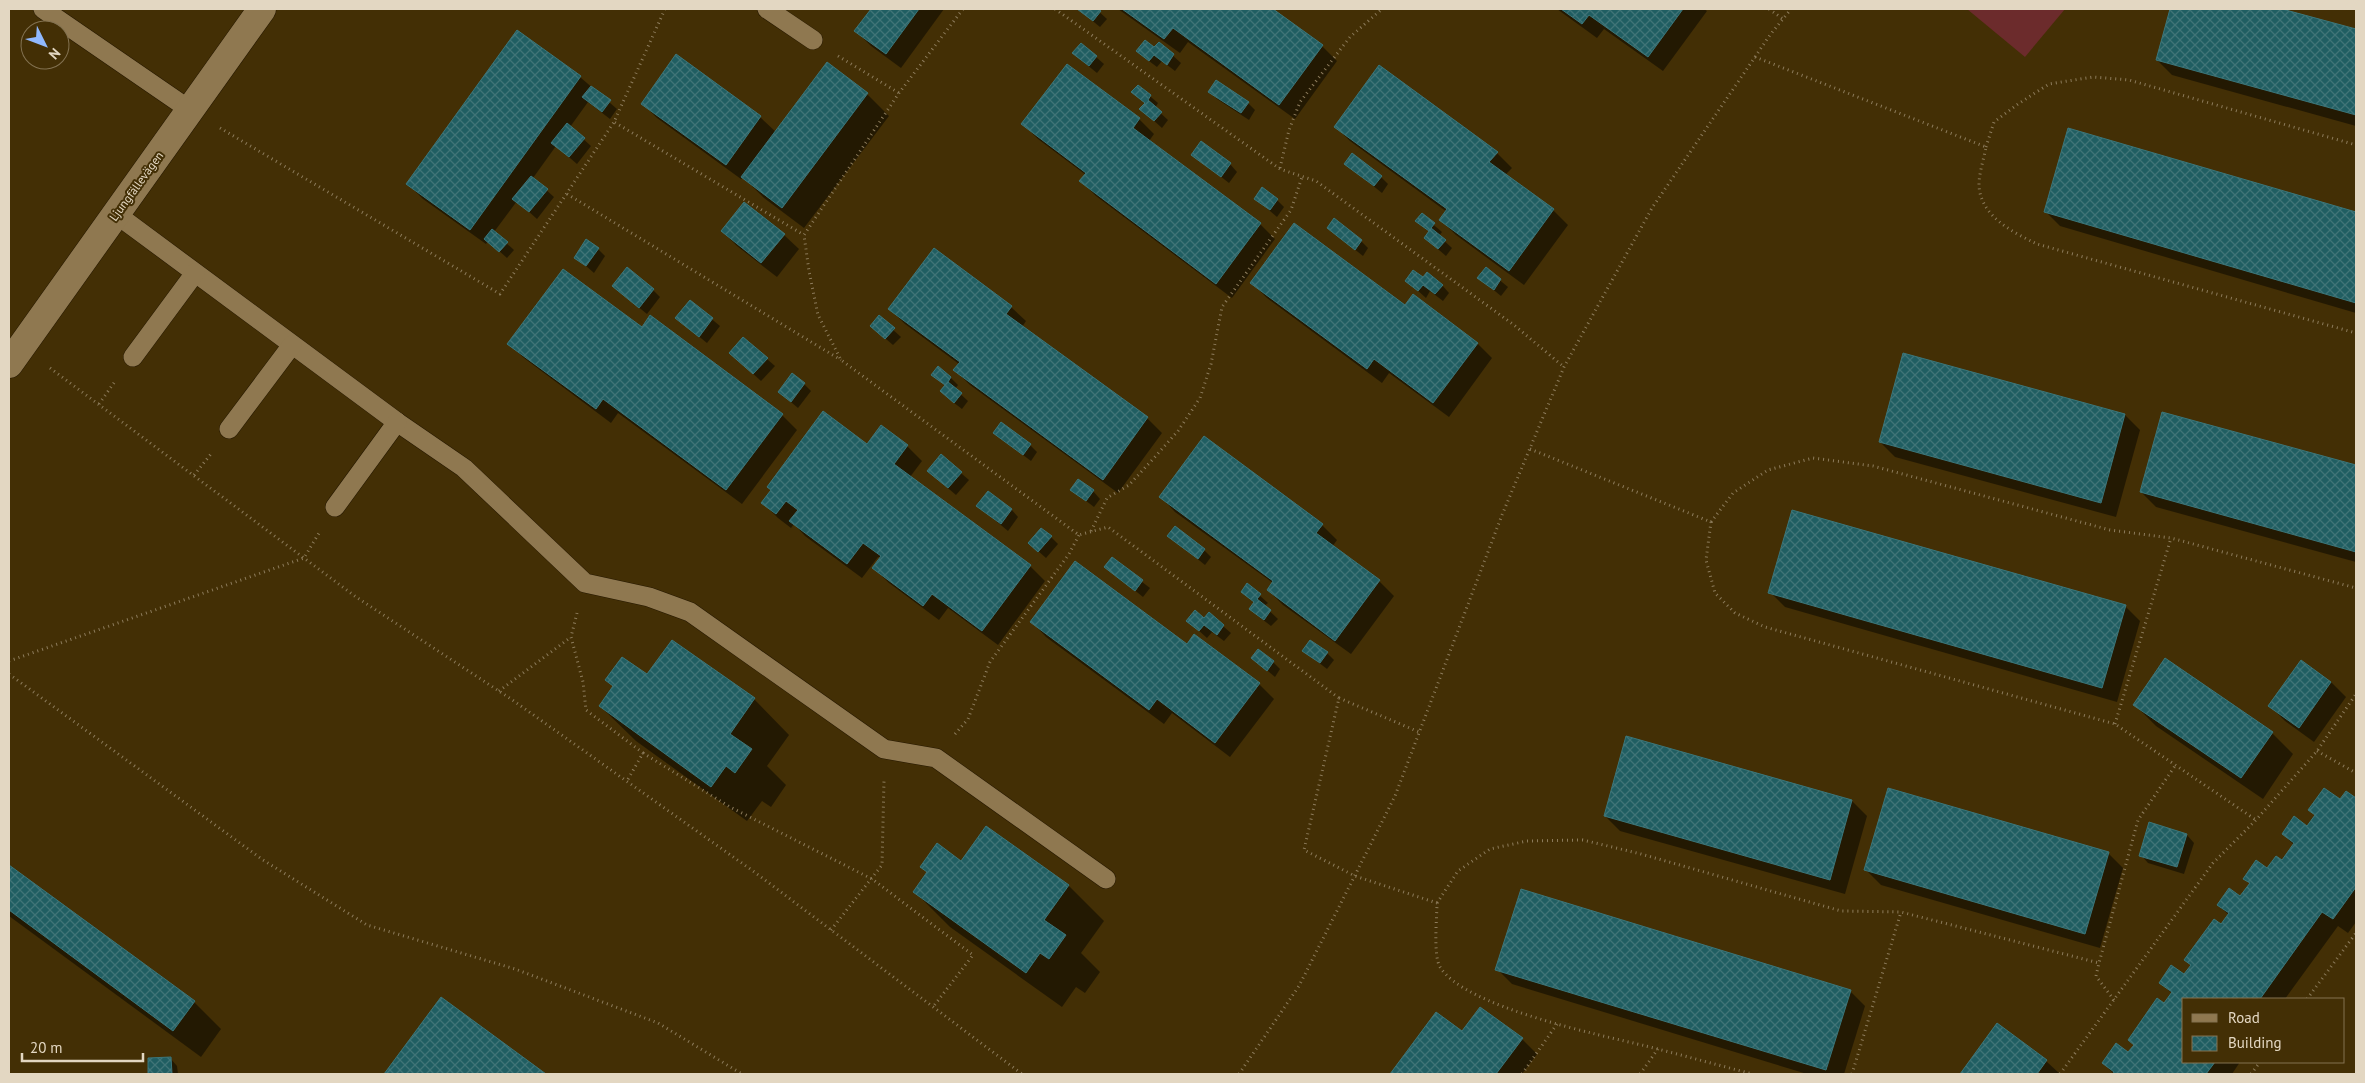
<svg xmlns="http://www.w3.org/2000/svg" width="2365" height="1083" viewBox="0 0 2365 1083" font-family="'PT Sans',sans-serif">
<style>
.park{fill:#6c2b2c}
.shadow{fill:#0007}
.building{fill:url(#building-cross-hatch);stroke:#3b767a}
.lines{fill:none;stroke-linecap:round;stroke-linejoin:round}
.service-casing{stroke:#261800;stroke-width:20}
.minor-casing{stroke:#261800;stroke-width:29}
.path{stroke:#8d7c5c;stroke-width:3;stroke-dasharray:1 4;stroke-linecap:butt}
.service{stroke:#8f7850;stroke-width:19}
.minor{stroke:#8f7850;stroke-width:28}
.labels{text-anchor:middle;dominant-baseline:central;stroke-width:4;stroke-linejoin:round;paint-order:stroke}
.street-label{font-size:12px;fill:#e3d7c2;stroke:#432f05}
</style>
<defs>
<pattern id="building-cross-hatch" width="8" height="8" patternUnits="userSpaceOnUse" patternTransform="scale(1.25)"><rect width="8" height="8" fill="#205e62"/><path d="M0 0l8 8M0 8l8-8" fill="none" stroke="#407477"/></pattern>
</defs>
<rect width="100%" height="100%" fill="#432f05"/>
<path class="park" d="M1967,9H2065L2025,57Z"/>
<g class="shadow">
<path d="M872,9H944L901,68L871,46L856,31Z"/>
<path d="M1078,9H1096L1107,19L1100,27Z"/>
<path d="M1118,9H1270L1322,46L1337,61L1295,119L1188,42L1180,53Z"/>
<path d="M1557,9H1704L1707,11L1663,71L1604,29L1597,38Z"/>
<path d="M2171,9H2277L2356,30V126L2172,75L2157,60Z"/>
<path d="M1159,43L1181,63L1175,71L1162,61L1157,67L1145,58Z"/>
<path d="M1081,44L1104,64L1097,73L1081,60Z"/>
<path d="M827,64L867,94L889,116L804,228L764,198L743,177L741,179L657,118L642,103L760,117L776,132Z"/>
<path d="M580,77L617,109L610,119L588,102L570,127L591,146L577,164L556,146L533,178L554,197L537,219L517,201L494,232L514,250L507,258L488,241L486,244L423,199L408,184Z"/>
<path d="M1138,86L1158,103L1155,108L1168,120L1162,128L1141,109L1146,104L1133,92Z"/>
<path d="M1210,92L1248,103L1255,110L1249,120L1217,99Z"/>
<path d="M1139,119L1154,134L1149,141L1260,224L1275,239L1232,298L1096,196L1081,181L1086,175L1038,139L1023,124Z"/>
<path d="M1336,127L1497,153L1512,168L1505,175L1553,210L1568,225L1524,285L1456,235L1441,220L1447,212L1350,141Z"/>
<path d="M2069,130L2356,213V313L2060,226L2045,211Z"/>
<path d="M1193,155L1230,164L1237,172L1229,183Z"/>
<path d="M1346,164L1381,177L1388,184L1382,193Z"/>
<path d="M1255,198L1277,200L1284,207L1277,217Z"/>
<path d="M1422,215L1442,232L1439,236L1452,248L1446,256L1425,238L1430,232L1417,221Z"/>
<path d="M1328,228L1361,241L1368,248L1363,256Z"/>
<path d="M722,231L784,235L799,249L777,277L737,246Z"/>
<path d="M598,249L605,256L594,273L576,257Z"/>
<path d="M1486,269L1508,287L1501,296L1479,278Z"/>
<path d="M1423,279L1442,285L1449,293L1443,301L1430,291L1426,298L1406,280Z"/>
<path d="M1252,283L1405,307L1477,343L1492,358L1449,417L1389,373L1382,383L1267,298Z"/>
<path d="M653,290L660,297L647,314L621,293Z"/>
<path d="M690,301L720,326L707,343L676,318Z"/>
<path d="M1011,307L1026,321L1022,327L1147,418L1162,433L1118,493L970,385L955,370L959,364L905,324L890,309Z"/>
<path d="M650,317L782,415L797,430L742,504L618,413L611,423L524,358L509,344L642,329Z"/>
<path d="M879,317L901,337L893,345L879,333Z"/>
<path d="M744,339L775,366L761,381L738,360Z"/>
<path d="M933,375L951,378L958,385L955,389L968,401L962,409L949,399L946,386Z"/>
<path d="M804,384L811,391L798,408L779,392Z"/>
<path d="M2163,413L2356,467V562L2156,507L2141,492Z"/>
<path d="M2125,415L2140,430L2116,517L1895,457L1880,442Z"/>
<path d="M994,433L1030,445L1037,452L1031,461Z"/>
<path d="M867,445L907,446L922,461L910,477L1030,566L1045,581L998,645L948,608L939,620L889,583L874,568L881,558L878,557L862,578L805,536L794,524L791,528L778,518L763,503Z"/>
<path d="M941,456L969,480L956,495L936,478Z"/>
<path d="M1072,490L1093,491L1100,499L1094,507Z"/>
<path d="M1161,497L1322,525L1337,540L1332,547L1379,581L1394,596L1351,654L1283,605L1268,590L1273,583L1175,512Z"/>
<path d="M978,506L1011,509L1018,517L1008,531Z"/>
<path d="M1169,536L1204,550L1211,557L1205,565Z"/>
<path d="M1051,537L1058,544L1046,558L1037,550Z"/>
<path d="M1112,559L1150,588L1143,597L1106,567Z"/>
<path d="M1248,585L1268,603L1264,606L1278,619L1271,626L1258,616L1255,603L1250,599Z"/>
<path d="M1770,592L2125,606L2140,621L2117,702L1785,607Z"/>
<path d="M1209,614L1231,633L1224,641L1212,632L1207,638L1188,621L1204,619Z"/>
<path d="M1032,622L1187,646L1259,684L1274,699L1230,757L1172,713L1164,724L1046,637Z"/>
<path d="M1304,651L1327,653L1334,660L1327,669Z"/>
<path d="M1253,658L1273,662L1280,669L1275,677Z"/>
<path d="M647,676L754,699L789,735L767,766L786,785L771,807L762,801L747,821L636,741L600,706L614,687L607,680Z"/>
<path d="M2331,682L2346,697L2314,742L2285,721L2270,706Z"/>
<path d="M2135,705L2272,733L2293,754L2263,799L2156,726Z"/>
<path d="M1627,738L1852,801L1867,816L1845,894L1620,831L1605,816Z"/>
<path d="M2347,793L2356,800V922L2348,933L2338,926L2285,999H2184V1062H2240L2232,1074H2114L2103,1063L2129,1054L2172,994L2161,982L2184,976L2192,966L2186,960L2221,926L2229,915L2218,905L2241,898L2251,884L2245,878L2283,862L2294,845L2283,834L2307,828L2316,816L2310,810L2340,801Z"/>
<path d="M2150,824L2187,835L2194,843L2184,874L2148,863L2141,855Z"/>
<path d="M987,828L1069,886L1104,921L1081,953L1100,972L1085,993L1076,987L1062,1007L950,927L915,892L928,873L921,866L962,862Z"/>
<path d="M2108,853L2123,868L2100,948L1881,885L1866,870Z"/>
<path d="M9,866L194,1002L221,1029L201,1057L9,916Z"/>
<path d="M1497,969L1850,991L1865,1006L1844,1074H1807L1512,984Z"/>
<path d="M441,999L544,1074H386Z"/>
<path d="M1436,1014L1462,1033L1522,1039L1537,1054L1522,1074H1392Z"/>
<path d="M1998,1025L2046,1061L2060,1074H1962Z"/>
<path d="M170,1058L177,1066L178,1074H150L149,1060Z"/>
</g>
<g class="building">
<path d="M871,9H919L886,54L854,31Z"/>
<path d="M1077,9H1098L1101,11L1093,21Z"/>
<path d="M1122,9H1273L1323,45L1279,105L1173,28L1164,39Z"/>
<path d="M1561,9H1683L1648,57L1589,15L1582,24Z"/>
<path d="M2170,9H2282L2356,29V115L2156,60Z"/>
<path d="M517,30L581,76L470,230L406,184Z"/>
<path d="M1145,40L1154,47L1159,42L1174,54L1167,65L1154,55L1149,61L1136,51Z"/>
<path d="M1081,43L1097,56L1089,66L1072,53Z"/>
<path d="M676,54L761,116L726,165L641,104Z"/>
<path d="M827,62L868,93L782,208L741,177Z"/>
<path d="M1067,64L1140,118L1133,128L1261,223L1216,284L1079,181L1086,173L1021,124Z"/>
<path d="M1379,65L1498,152L1489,162L1554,209L1509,271L1439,220L1447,209L1334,127Z"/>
<path d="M1216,80L1249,102L1241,113L1208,92Z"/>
<path d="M1138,85L1151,95L1148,100L1162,112L1154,121L1139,109L1145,103L1131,92Z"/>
<path d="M591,86L611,100L602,112L582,97Z"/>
<path d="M567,123L585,138L569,157L551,143Z"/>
<path d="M2068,128L2356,212V303L2044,212Z"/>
<path d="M1201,141L1231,163L1221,177L1191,155Z"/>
<path d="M1352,153L1382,176L1374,186L1344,164Z"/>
<path d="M531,176L548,189L529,212L512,199Z"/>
<path d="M1262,187L1278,199L1270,210L1254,199Z"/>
<path d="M744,202L785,234L761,263L721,231Z"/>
<path d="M1422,213L1435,223L1431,228L1446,240L1438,249L1424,238L1429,231L1415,221Z"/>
<path d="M1334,218L1362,240L1355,250L1327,228Z"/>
<path d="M1294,223L1405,305L1413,294L1478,343L1433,403L1374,359L1367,369L1250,283Z"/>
<path d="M492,229L508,242L499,252L484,239Z"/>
<path d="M586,239L599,248L586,266L574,258Z"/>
<path d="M934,248L1012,306L1006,314L1148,417L1103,480L953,370L960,362L888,309Z"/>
<path d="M627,267L654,289L639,308L612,286Z"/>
<path d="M1486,267L1501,279L1494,290L1477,278Z"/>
<path d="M563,269L642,327L650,315L783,414L726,490L603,399L596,409L507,344Z"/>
<path d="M1413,270L1423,277L1427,272L1443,285L1435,294L1423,285L1418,291L1405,281Z"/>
<path d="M690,300L713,318L699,337L675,318Z"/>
<path d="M879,315L895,328L885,339L870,326Z"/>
<path d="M743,337L768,358L753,374L729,353Z"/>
<path d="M1903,353L2125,414L2101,503L1879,442Z"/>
<path d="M938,366L951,377L948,382L962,393L954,403L940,391L945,385L931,375Z"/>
<path d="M792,373L805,383L791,402L778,392Z"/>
<path d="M823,411L867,444L881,425L908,445L894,464L1031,565L982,631L932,594L923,606L872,568L881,556L863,543L847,564L789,521L798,510L786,501L776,514L761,503L771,490L767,487Z"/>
<path d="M2162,412L2356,465V552L2140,492Z"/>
<path d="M1001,422L1031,444L1023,455L993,433Z"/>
<path d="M1204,436L1323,524L1316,533L1380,580L1335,641L1267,590L1273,581L1159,497Z"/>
<path d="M941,454L962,472L948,488L927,471Z"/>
<path d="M1078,479L1094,490L1086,501L1070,490Z"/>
<path d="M988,491L1012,509L1001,524L976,506Z"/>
<path d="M1792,510L2126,605L2102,688L1768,593Z"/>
<path d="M1175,526L1205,549L1198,559L1167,536Z"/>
<path d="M1041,528L1052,536L1038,552L1028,543Z"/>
<path d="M1112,557L1143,580L1135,591L1104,567Z"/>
<path d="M1075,561L1187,644L1194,634L1260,683L1215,743L1157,699L1149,710L1030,622Z"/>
<path d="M1247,583L1261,594L1257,599L1271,610L1264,620L1249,609L1254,602L1241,592Z"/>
<path d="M1195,610L1204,618L1209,612L1224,625L1217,635L1204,625L1199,631L1186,621Z"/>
<path d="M672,640L755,698L730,734L752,749L735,773L726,766L711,787L599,706L613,686L605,680L622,657L647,674Z"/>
<path d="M1310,640L1328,652L1320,663L1302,651Z"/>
<path d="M1258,649L1274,661L1267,671L1251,658Z"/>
<path d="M2165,658L2273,732L2241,778L2133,705Z"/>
<path d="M2301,660L2331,682L2299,728L2268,706Z"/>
<path d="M1626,736L1852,800L1830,880L1604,816Z"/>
<path d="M1888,788L2109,852L2085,934L1864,870Z"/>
<path d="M2324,788L2340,799L2346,791L2356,798V887L2333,919L2322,912L2260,999H2184V1062H2215L2206,1074H2113L2114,1072L2102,1063L2116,1043L2128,1052L2134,1045L2128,1040L2157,998L2164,1003L2172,992L2159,983L2171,965L2184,974L2191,965L2184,960L2214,919L2221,924L2229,913L2217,905L2229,888L2240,896L2250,883L2243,879L2256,860L2267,868L2276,856L2282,860L2294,843L2282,834L2294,816L2307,826L2315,815L2308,810Z"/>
<path d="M2149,822L2187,834L2177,867L2139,856Z"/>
<path d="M986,826L1069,885L1044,920L1066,935L1049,959L1040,953L1026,973L913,892L927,872L920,867L937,843L961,861Z"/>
<path d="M9,865L195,1001L173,1031L9,910Z"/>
<path d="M1521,889L1851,990L1826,1070L1495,970Z"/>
<path d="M441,997L546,1074H384Z"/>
<path d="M1480,1007L1523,1038L1496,1074H1390L1436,1012L1462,1031Z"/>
<path d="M1997,1023L2047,1060L2037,1074H1960Z"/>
<path d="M171,1057L172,1074H148V1058Z"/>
</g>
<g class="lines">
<g class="service-casing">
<g id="service">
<path d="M43,9L190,110"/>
<path d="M767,9L813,40"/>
<path d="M116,214L397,422L464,468L585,583L649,597L690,612L884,749L936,758L1106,879"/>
<path d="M133,357L195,273"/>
<path d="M229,429L292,345"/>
<path d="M335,507L397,422"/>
</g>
</g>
<g class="minor-casing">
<path id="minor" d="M9,364L262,9"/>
</g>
<g class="path">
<path d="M665,9L614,122L804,235"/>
<path d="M963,9L899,93L804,235L809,271L818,315L841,360L1079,535L1108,527L1339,698L1304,850L1355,876L1437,903C1437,917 1433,955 1440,967C1464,1007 1600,1035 1646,1046C1682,1055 1717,1065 1753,1074"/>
<path d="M1055,9L1280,169L1316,181L1514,325L1564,367"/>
<path d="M1769,9L1783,19"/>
<path d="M838,56L899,93"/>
<path d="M1755,57L1986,147C1984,158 1980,170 1979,182C1978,215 2012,232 2037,244L2356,333"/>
<path d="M220,128L500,294L614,122"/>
<path d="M1986,147L1994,122L2018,104L2049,84L2093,77L2129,80L2356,145"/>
<path d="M1280,168L1289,130L1300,102L1350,37L1382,9"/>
<path d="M567,194L841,360"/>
<path d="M50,368L356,597L511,699L753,871L1022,1074"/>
<path d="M99,404L116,380"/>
<path d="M1530,449L1711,522L1706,560L1715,593L1735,613L1765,627L2115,724L2256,820"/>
<path d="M194,475L211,454"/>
<path d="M1711,522L1733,493L1768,470L1813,458L1873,466L2110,530L2171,538L2356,588"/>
<path d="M1091,531L1107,498L1129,485L1154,458L1178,431L1200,398L1211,364L1222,307L1291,210L1302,177"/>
<path d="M577,613L571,637L583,682L586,710L643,753L627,781"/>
<path d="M9,661L304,558L319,533"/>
<path d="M9,674L263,860L367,925L515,969L658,1023L742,1074"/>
<path d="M499,691L571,637"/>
<path d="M1339,698L1419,732"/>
<path d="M2115,724L2171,538"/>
<path d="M955,734L968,719L990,662L1069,554L1079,535"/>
<path d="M2317,751L2356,773"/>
<path d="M643,753L730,807L872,879L973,955L933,1007"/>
<path d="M1437,903L1458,871L1490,849L1527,841L1583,840L1641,854L1841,911L1901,912L2099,963"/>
<path d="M831,930L882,865L884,780"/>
<path d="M2307,999L2356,933"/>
<path d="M2114,1000L2096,976L2099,963L2138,820L2175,766"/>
<path d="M1239,1074L1299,986L1395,796L1502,515L1564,367L1652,208L1770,35L1791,9"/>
<path d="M1522,1074L1557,1024"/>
<path d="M1640,1074L1658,1049"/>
<path d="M1852,1074L1901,912"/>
<path d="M2060,1074L2213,863L2256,820L2317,751L2356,694"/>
<path d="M2251,1074L2260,1062"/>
</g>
<use href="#service" class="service"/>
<use href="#minor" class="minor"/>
</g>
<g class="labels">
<g class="street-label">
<text transform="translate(136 186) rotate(-54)">Ljungfällevägen</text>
</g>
</g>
<rect width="2365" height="1083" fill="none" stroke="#e3d7c2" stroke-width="20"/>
<rect x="2182" y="998" width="162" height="65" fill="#432f05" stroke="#837251"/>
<rect x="2192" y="1014" width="25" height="8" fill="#8f7850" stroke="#837251"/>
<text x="2228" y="1023" font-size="15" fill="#e3d7c2">Road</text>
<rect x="2192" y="1036" width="25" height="15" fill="url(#building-cross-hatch)" stroke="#837251"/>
<text x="2228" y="1048" font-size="15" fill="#e3d7c2">Building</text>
<g transform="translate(45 45) rotate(132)"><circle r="24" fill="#432f05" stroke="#837251"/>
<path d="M0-4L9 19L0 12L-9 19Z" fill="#90b8fd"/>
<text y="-8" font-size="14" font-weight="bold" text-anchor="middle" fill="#e3d7c2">N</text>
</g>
<path d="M22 1053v8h121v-8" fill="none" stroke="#e3d7c2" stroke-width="2.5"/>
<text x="30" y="1053" font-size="15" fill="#e3d7c2" stroke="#432f05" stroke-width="4" paint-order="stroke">20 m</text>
</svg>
